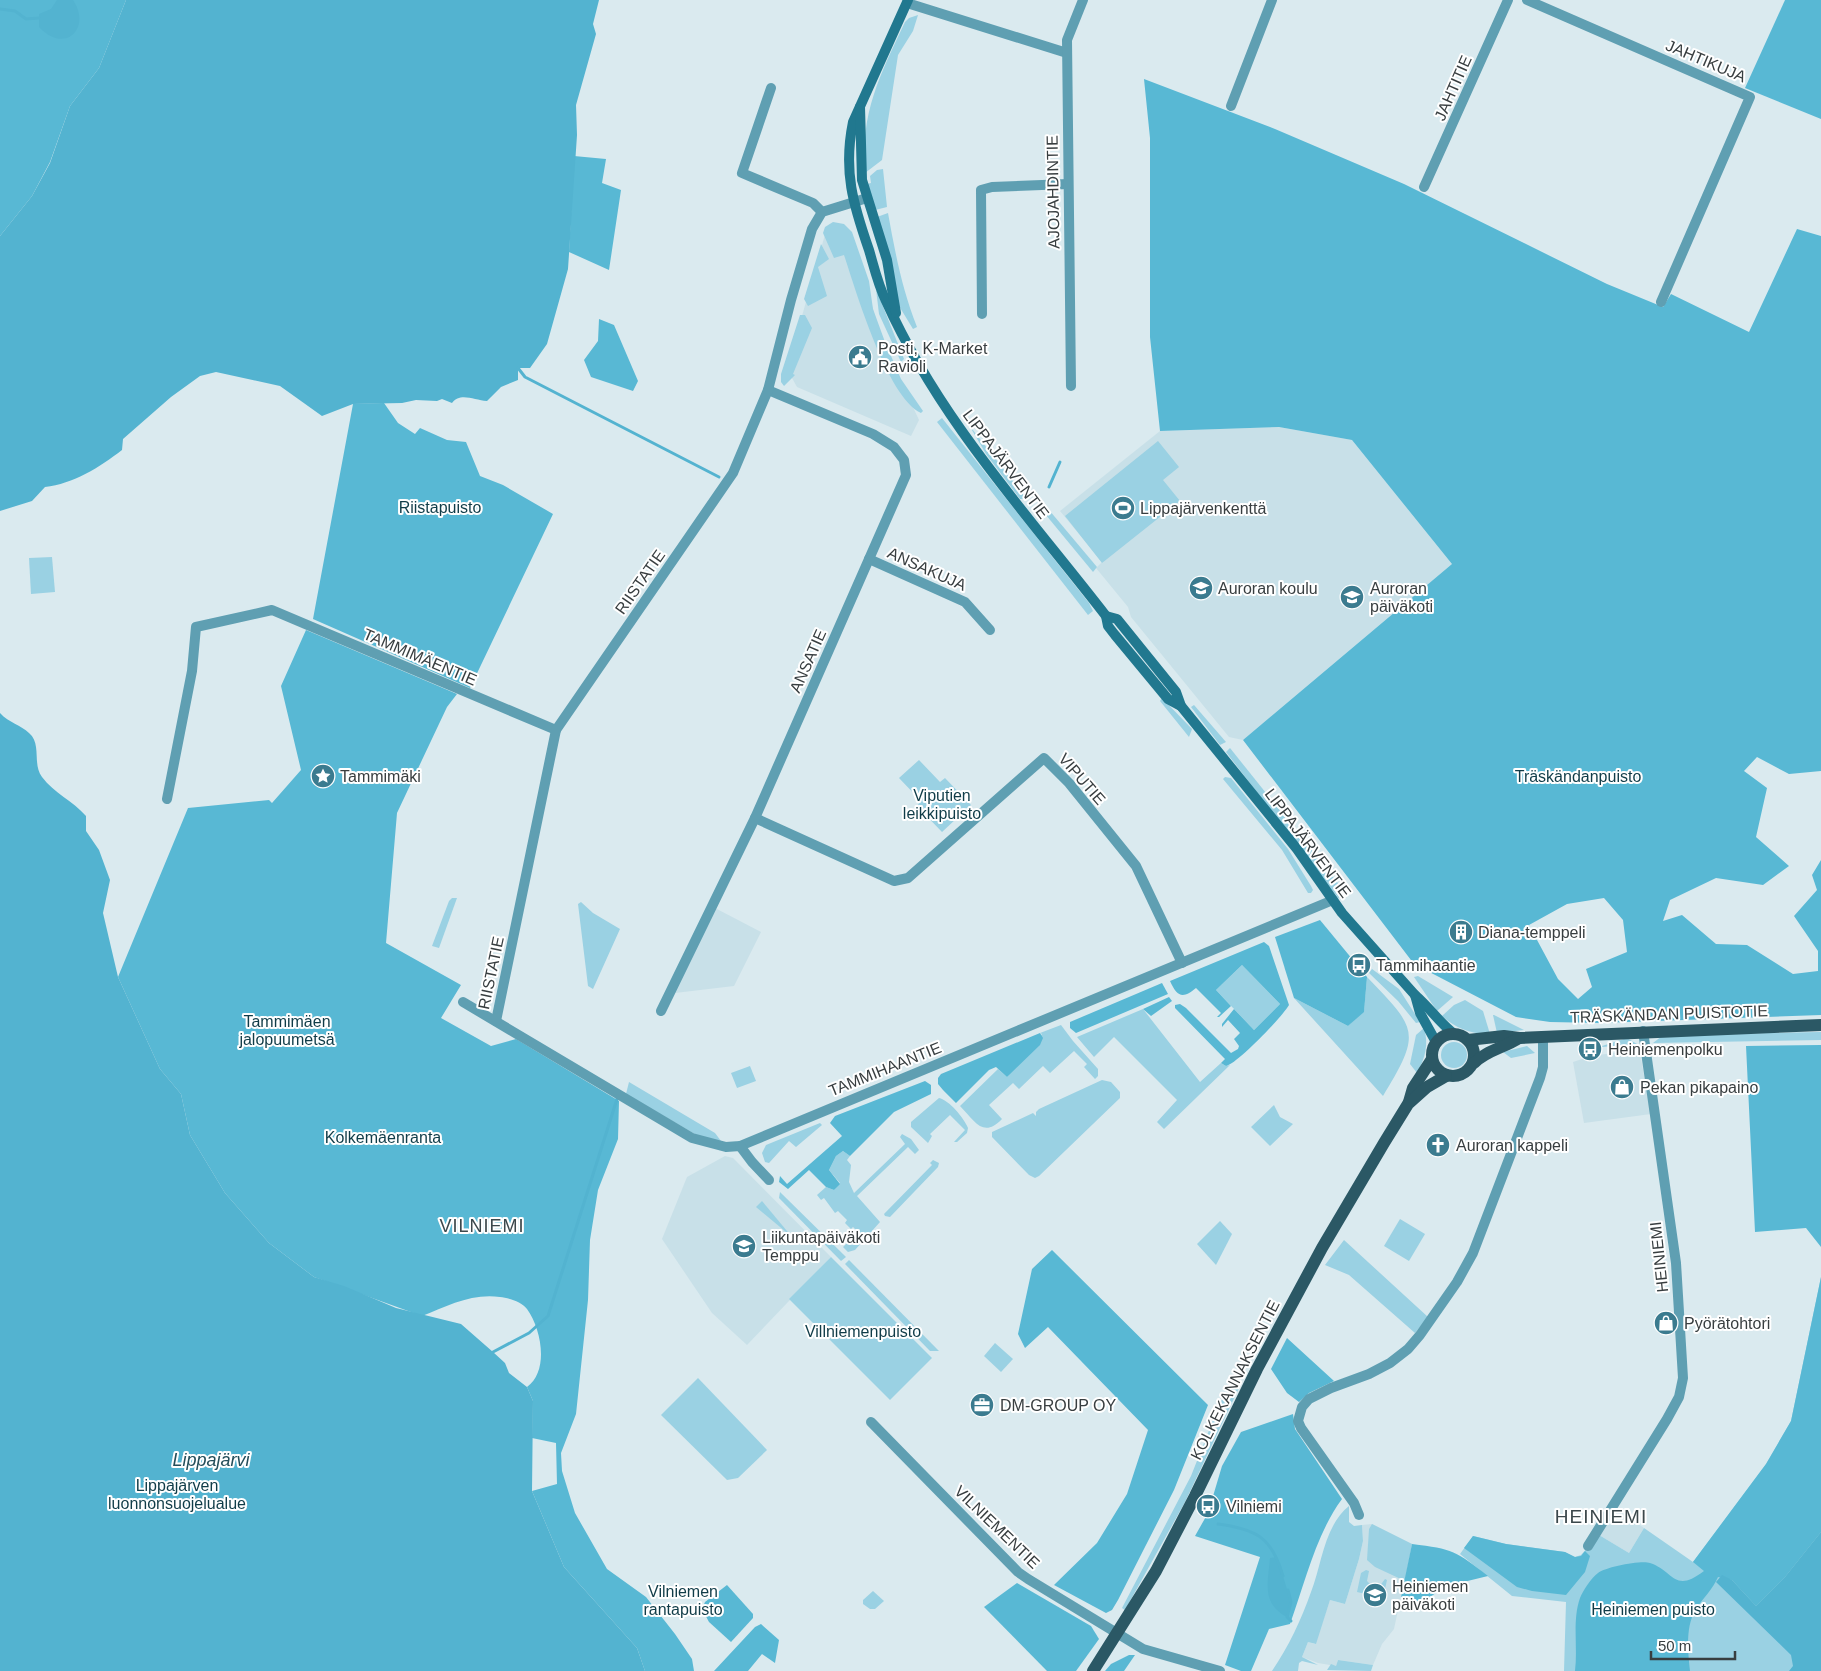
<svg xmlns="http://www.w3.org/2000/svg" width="1821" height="1671" viewBox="0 0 1821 1671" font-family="Helvetica,sans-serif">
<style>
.built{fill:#c8e0e8}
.green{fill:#9ad1e3}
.forest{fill:#58b8d4;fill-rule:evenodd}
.water{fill:#53b3d0}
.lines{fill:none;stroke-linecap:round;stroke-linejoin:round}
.stream{stroke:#53b3d0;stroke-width:3}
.minor{stroke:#5f9fb2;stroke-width:10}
.secondary{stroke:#21788f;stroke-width:10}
.primary{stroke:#2b5865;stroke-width:12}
.labels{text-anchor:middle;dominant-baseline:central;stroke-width:4;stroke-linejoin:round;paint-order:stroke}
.street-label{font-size:16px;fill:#383e40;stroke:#fff}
.poi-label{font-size:16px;fill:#383e40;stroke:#fff;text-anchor:start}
.park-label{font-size:16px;fill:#103c48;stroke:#fff}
.neighbourhood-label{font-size:18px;letter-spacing:1px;fill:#3c484c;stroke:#fff}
.water-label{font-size:18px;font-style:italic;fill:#254f5b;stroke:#fff}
.quarter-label{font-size:19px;letter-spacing:1px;fill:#3c484c;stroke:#fff}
</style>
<rect width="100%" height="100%" fill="#daeaef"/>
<g class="built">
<path d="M826,231L851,234L883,343L919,420L911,436L797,387L787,369Z"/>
<path d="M1279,427L1352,440L1452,564L1243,740L1229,737L1131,617L1128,607L1096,568L1102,562L1060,511L1160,431Z"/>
<path d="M715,908L761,932L734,986L675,993Z"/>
<path d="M1635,1050L1640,1053L1651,1114L1584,1123L1573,1062L1591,1056Z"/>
<path d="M725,1156L733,1158L831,1257L747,1345L712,1313L662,1239L687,1177Z"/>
<path d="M1616,1508L1644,1528L1629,1553L1599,1535Z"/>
<path d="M1372,1524L1412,1544L1394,1629L1382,1644L1373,1665L1338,1660L1336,1666L1318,1663L1302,1657L1308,1642L1315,1644L1330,1600L1345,1604L1359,1559L1363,1541L1362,1525Z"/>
</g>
<g class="green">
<path d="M918,15L913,31L898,55L882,160L865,173C860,113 880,75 905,22L909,18Z"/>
<path d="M883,169L887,207L875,210L867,184L871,183L870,176L877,170Z"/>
<path d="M888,213C895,252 902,289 917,327L913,329L899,306L877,217Z"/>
<path d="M833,222L844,224L852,232L869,281L873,309L885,342L901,379L923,411L921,413C887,397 856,291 844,255L834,258L823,233L825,227Z"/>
<path d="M821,244L829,259L818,267L827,296L808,306L804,299Z"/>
<path d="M876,289L904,359L901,362L879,314Z"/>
<path d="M800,315H805L812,328L793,374L795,375L784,386L781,382V374Z"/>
<path d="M942,418L1089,603L1093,611L1088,615L937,422Z"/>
<path d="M969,425L1026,498L1025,499H1020L986,454Z"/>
<path d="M1158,441L1179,467L1163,480L1180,501L1102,563L1065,516Z"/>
<path d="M1044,504L1097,567L1093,572L1041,509Z"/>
<path d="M52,557L55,592L31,594L29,558Z"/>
<path d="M1162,698L1192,729L1189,737L1160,701Z"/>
<path d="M1194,705L1226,742L1220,745L1191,707Z"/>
<path d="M1230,748L1341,887L1339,899L1226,752Z"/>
<path d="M919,760L940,782L945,778L971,805L942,832L917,806L921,801L899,778Z"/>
<path d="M1225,777L1231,778L1288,849L1311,886L1313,890L1311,893H1308L1282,850L1223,779Z"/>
<path d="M452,898H457L439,948L432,946L449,901Z"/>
<path d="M581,902L593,913L620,929L593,989L588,986L578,904Z"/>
<path d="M1242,965L1280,1004L1254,1030L1216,990Z"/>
<path d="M1372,969L1399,989L1420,1022L1416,1023L1398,1001L1369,973Z"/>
<path d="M1418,976L1453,997L1437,1011L1414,977Z"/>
<path d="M1367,977C1417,1029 1422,1032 1383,1096L1294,998L1348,1026L1364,1011Z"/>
<path d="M1465,1000L1483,1011L1490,1034C1473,1035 1455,1028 1442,1016L1454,1005Z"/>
<path d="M1143,1009L1200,1082L1221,1063L1226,1066L1230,1065L1164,1129L1157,1122L1177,1100L1114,1037L1094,1057L1077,1037Z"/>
<path d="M1493,1015H1494L1524,1030L1497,1033Z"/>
<path d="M1061,1025L1073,1041L1098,1069V1076L1095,1079L1084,1067L1087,1064L1074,1051L1050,1073L1043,1066L1019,1089L1013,1083L989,1105L1002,1119C983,1139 975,1121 960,1106L998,1069L1007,1077L1042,1034L1040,1033Z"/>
<path d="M1424,1028C1429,1044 1425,1059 1417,1073L1410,1064L1416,1035Z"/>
<path d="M1821,1032V1040L1653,1043L1662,1036L1669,1035Z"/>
<path d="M1627,1038L1637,1044L1602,1047V1046Z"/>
<circle cx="1454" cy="1055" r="13"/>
<path d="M1527,1046L1535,1053L1511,1058L1503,1052Z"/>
<path d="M750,1066L756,1081L737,1088L731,1073Z"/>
<path d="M1102,1080L1111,1082L1120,1092V1098L1039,1176L1035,1178L1029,1175L992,1137V1132L1033,1113L1036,1116V1112L1039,1109Z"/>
<path d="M629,1082L715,1133L721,1141L700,1137L626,1094Z"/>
<path d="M939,1098C949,1100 964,1118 968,1128L967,1133L957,1142H954L965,1130L950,1115L930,1134L932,1136L928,1143L911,1127V1122Z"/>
<path d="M1274,1105L1280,1117L1293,1124L1270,1146L1251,1127Z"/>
<path d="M820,1123L822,1125L796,1147L789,1141L769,1163L765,1162L762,1153L766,1145Z"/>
<path d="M902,1134L911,1139L919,1150L915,1154L908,1147L857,1196L880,1222L855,1250L848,1252L843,1247L858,1232L853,1227L851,1229L845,1223L847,1220L838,1211L835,1213L824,1198L821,1200L817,1195L826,1187L834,1190L840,1183L829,1170L836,1156L843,1151L850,1156L847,1160L851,1165L849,1182L854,1193L905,1144L900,1137Z"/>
<path d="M933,1160L939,1163L938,1167L890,1217L885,1216L884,1214L932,1165L930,1163Z"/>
<path d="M780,1192L846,1257L841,1261L779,1198Z"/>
<path d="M762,1201L792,1237L756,1207Z"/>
<path d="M1400,1219L1425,1234L1409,1261L1384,1246Z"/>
<path d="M1220,1221L1232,1234L1216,1265L1197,1244Z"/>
<path d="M1344,1240L1428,1317L1415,1333L1349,1275L1325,1265Z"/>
<path d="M831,1257L932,1358L890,1400L789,1299Z"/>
<path d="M849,1260L939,1351H930L845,1264Z"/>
<path d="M1821,1277V1614L1797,1671H1564L1566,1602L1512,1596L1460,1554L1473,1536L1506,1544L1565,1552L1575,1557L1581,1555L1599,1535L1629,1553L1644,1528L1693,1562L1766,1464L1791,1421Z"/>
<path d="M995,1343L1013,1359L1001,1372L984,1356Z"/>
<path d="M698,1378L767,1450L738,1478L727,1480L661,1415Z"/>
<path d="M1233,1380H1237L1239,1388L1185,1502L1125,1610L1122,1608L1191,1476L1219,1405Z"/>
<path d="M1349,1506V1522L1354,1526L1362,1525L1363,1541L1359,1559L1345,1604L1330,1600L1316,1644L1308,1642L1302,1657L1318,1665L1302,1661L1299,1663L1298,1671H1272C1289,1646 1301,1620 1311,1592C1322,1564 1324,1526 1349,1506Z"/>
<path d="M1372,1524L1412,1544L1405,1581L1375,1567L1367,1560L1369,1529Z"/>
<path d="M1366,1570L1369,1571L1367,1581L1373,1587H1379L1385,1579L1387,1580L1383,1598L1357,1592L1361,1573Z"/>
<path d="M873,1591L884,1601L875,1609H870L863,1604V1600Z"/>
<path d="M1338,1660L1373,1665L1371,1671L1327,1670L1331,1664L1336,1666Z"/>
</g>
<g class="forest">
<path d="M0,0H126L99,68L70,106L50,162L32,196L0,236Z"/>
<path d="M1785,0H1821V119L1745,88Z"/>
<path d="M1144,79L1275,129L1404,184L1607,284L1663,307L1671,294L1749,332L1797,229L1821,236V771L1789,774L1757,757L1744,771L1767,788L1756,837L1789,866L1763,885L1716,878L1670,900L1663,921L1682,915L1716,944L1747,945L1793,974L1818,971V951L1794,916L1817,890L1812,875L1821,860V1015L1600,1023L1550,1022L1516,1017L1414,964L1243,740L1452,564L1352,440L1279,427L1160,431L1150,337V138ZM1604,898L1623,920L1627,952L1586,969L1592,987L1578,999L1558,979L1529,925L1567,904Z"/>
<path d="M574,156L606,159L602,183L621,190L609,270L569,252Z"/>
<path d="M599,319L614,325L638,381L633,391L591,377L584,360L598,341Z"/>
<path d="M384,403L398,423L415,434L420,428L447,440L466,442L480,476L503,485L553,514L470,688L313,619L353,404Z"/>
<path d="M306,630L457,694L447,707L397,813L386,943L461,985L441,1018L491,1046L516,1039L619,1101L618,1139L598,1190L590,1240L588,1300L576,1414L561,1453L562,1471L575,1513L607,1569L646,1597L675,1634L692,1659L694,1671H645L637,1648L564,1567L532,1491L557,1484L556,1443L532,1438L533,1401L527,1387C549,1371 542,1330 527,1309C522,1302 509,1298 500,1297C472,1293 447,1306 422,1316L314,1277L269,1243L225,1193L190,1135L181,1094L160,1069L118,977L188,808L269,800L272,803L301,770L281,686Z"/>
<path d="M1320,920L1367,977L1364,1012L1348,1026L1294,998L1275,937Z"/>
<path d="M1264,942L1269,946L1289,1005C1283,1016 1237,1064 1226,1066L1221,1063L1225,1059L1175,1008V1005L1180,1004L1186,1008L1231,1053L1238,1049L1239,1046L1234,1039L1240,1033L1228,1020L1222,1027V1024L1234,1009L1254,1030L1280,1004L1242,965L1216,990L1231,1006L1219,1017H1217L1221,1013L1196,988C1183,999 1177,997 1170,981Z"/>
<path d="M1162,983L1168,994L1076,1033L1070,1028V1022Z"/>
<path d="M1169,997L1172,1001L1151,1016L1143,1009Z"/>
<path d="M1040,1033L1043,1038L1040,1045L1007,1077L996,1067L989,1070L956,1103L943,1090L938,1084V1078L941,1074Z"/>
<path d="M1821,1045V1247L1806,1228L1755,1232L1746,1046Z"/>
<path d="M925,1081L931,1085V1094L894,1112L850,1156L843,1151L836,1156L829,1170L840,1184L834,1190L826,1187L809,1170L788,1189L779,1182L780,1176L787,1184L842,1136L830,1123L835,1116Z"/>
<path d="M1052,1250L1208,1405L1174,1490L1118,1600L1112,1610L1106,1613L1054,1585L1097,1543L1127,1494L1148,1430L1048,1327L1025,1348L1018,1334L1032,1269Z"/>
<path d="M1821,1277V1532L1785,1577L1756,1606L1732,1580L1718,1577C1713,1589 1703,1598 1696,1609C1685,1626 1688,1653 1690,1671H1575C1578,1647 1572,1621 1580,1598C1583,1591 1591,1578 1598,1573C1606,1567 1641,1560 1650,1563C1674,1571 1674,1594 1704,1571L1693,1562L1766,1464L1791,1421Z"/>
<path d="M1287,1338L1334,1381L1309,1393L1299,1402L1287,1393L1271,1369Z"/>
<path d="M1293,1414L1295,1429L1342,1499C1316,1534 1305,1583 1290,1624L1269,1629L1251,1671H1241L1225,1665L1260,1557L1195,1536L1208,1513L1222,1466L1241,1432Z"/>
<path d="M1473,1536L1506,1544L1565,1552L1575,1557L1581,1556L1585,1551L1590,1556L1585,1572L1566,1595L1532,1591L1517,1587L1464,1548Z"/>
<path d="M1412,1544C1453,1549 1456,1551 1488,1576L1447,1586L1422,1602L1401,1597Z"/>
<path d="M1017,1583L1091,1626L1099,1639L1076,1671H1047L984,1607Z"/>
<path d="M727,1585L753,1614V1618L731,1642L709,1622L702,1609L705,1602Z"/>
<path d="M761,1624L779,1640L775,1663L762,1654L748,1671H714L755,1627Z"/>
<path d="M1129,1655H1135L1124,1671H1105L1111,1664Z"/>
</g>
<g class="water">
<path d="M57,0H73C92,28 65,55 39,27V14L51,9Z"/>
<path d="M126,0H599L593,24L596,34L576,105L577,135L568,269L547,344L530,368H518V380L501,387L487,401C474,400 460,392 452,403L442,399L437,401L416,400L402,403L353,404L322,416L280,386L216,372L200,376L171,397L123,439L122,450C100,467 73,484 45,487L32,501L0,511V236L32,196L50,163L70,106L99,68Z"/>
<path d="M0,713C9,723 21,725 29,733C42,744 32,764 42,777C54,793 73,801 86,816V831L99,850L110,880L103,913L118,977L160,1069L181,1094L190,1135L225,1193L269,1243L314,1277L344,1286L396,1308L461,1324L493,1352L505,1363L509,1373L527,1387L533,1401L532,1491L564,1567L637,1648L645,1671H0Z"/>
<path d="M1821,1532V1671H1789L1793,1666L1791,1655L1716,1582L1722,1575L1732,1580L1756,1606L1785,1577Z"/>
<path d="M1277,1557L1291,1602L1287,1617C1261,1603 1268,1583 1270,1558Z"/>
</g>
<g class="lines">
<g class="stream">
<path d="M0,9L15,11L26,19L39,18"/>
<path d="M518,368L525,377L719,477"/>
<path d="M1049,487L1060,462"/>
<path d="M493,1352L529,1333L548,1316L617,1099"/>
<path d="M1218,1524C1257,1529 1272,1538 1283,1576"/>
<path d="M1288,1590L1291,1602L1287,1617L1291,1621"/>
</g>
<g class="minor">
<path d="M1527,0L1750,97L1661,302"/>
<path d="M907,3L1067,53"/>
<path d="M771,88L742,173L813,203L822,212"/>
<path d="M1231,106L1272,0"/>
<path d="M1424,187L1508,0"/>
<path d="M982,314L981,190L992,187L1068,184"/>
<path d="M1071,386L1067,40L1083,0"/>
<path d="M869,559L965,602L990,630"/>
<path d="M167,799L192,671L196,627L272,610L556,730"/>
<path d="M755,818L894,881L908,878L1044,758L1069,783L1136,866L1182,963"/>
<path d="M463,1002L692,1138L726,1147L740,1146L1333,900"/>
<path d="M661,1011L755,818L906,475L904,460L894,447L873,434L768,390"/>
<path d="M496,1021L556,730L733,473L768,390L791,300L812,229L822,212L867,198"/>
<path d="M740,1146L752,1162L769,1180"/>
<path d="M871,1422L1018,1572L1028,1579L1143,1649L1220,1671"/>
<path d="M1359,1515L1354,1503L1301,1428L1298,1421L1302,1407L1309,1399L1331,1388L1369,1374L1390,1363L1408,1349L1420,1335L1457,1282L1473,1253L1540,1078L1543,1067V1036"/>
<path d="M1588,1546L1667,1419L1679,1397L1683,1378L1676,1263L1643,1031"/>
</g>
<g class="secondary">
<path d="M908,0L853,122C843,171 853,204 869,250C874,267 878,285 886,301C939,419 1027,514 1106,616L1108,626L1115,635L1168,699L1181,706"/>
<path d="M860,107L862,180L887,260L896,313"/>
<path d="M1106,616L1117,619L1176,692L1181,706L1297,849L1342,913L1415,995C1429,1007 1439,1022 1453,1033"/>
<path d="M1415,995L1420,1013L1436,1042"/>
</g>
<g class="primary">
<circle cx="1453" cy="1055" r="21"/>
<path d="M1468,1040L1504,1036L1519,1038L1821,1025"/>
<path d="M1474,1063C1487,1050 1504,1048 1519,1038"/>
<path d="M1409,1102L1413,1088L1432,1059"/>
<path d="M1093,1671L1156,1571L1195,1496L1257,1369L1322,1248L1384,1143L1408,1104L1427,1087L1446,1076"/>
</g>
</g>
<defs>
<g id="civic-disc" transform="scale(1.25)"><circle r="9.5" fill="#3b7b8f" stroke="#fff"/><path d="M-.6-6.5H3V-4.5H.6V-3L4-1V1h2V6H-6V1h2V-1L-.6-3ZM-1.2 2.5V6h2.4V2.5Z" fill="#fff"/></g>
<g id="stadium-disc" transform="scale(1.25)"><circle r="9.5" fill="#3b7b8f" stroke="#fff"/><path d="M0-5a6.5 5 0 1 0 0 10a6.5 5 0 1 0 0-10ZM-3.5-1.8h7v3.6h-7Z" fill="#fff"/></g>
<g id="school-disc" transform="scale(1.25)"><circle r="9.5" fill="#3b7b8f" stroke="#fff"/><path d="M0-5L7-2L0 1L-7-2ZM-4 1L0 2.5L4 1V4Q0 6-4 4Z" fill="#fff"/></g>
<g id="sight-disc" transform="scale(1.25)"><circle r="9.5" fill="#3b7b8f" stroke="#fff"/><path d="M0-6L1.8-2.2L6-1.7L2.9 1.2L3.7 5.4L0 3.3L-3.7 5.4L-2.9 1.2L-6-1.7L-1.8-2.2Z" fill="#fff"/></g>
<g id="building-disc" transform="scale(1.25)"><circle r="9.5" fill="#3b7b8f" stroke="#fff"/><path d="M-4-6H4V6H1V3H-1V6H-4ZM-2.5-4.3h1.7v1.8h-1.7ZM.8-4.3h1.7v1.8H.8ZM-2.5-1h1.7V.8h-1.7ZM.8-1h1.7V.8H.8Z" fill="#fff"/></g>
<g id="bus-disc" transform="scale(1.25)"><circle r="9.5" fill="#3b7b8f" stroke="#fff"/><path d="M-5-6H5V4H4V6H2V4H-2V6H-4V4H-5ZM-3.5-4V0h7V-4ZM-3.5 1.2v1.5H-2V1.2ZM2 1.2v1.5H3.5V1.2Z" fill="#fff"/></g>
<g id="shop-disc" transform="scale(1.25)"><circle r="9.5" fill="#3b7b8f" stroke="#fff"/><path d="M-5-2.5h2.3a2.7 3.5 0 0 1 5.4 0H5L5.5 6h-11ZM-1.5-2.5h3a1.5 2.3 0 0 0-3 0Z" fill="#fff"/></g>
<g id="church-disc" transform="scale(1.25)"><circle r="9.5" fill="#3b7b8f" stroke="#fff"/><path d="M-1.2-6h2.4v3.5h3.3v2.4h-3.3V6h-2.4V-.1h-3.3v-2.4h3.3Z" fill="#fff"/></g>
<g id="office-disc" transform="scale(1.25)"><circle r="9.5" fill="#3b7b8f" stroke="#fff"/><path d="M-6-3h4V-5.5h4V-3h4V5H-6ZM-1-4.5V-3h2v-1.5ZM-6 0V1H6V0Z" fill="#fff"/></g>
</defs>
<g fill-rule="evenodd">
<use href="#civic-disc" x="860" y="357"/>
<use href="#stadium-disc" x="1123" y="508"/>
<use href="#school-disc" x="1201" y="588"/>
<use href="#school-disc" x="1352" y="597"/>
<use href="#sight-disc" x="323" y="776"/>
<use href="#building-disc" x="1461" y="932"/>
<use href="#bus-disc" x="1359" y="965"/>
<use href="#bus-disc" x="1590" y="1049"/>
<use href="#shop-disc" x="1622" y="1087"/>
<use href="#church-disc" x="1438" y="1145"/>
<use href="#school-disc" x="744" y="1246"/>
<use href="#shop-disc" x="1666" y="1323"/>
<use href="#office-disc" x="982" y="1405"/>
<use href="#bus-disc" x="1208" y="1506"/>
<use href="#school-disc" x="1375" y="1595"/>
</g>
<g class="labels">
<g class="street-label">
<text transform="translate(1706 61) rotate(23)">JAHTIKUJA</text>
<text transform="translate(1453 88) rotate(-66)">JAHTITIE</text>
<text transform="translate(1053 192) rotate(-91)">AJOJAHDINTIE</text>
<text transform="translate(1006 464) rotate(53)">LIPPAJÄRVENTIE</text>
<text transform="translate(927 569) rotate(24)">ANSAKUJA</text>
<text transform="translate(640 582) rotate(-55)">RIISTATIE</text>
<text transform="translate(420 657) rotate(23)">TAMMIMÄENTIE</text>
<text transform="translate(808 661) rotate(-66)">ANSATIE</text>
<text transform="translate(1082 779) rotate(49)">VIPUTIE</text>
<text transform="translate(1308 843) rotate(53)">LIPPAJÄRVENTIE</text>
<text transform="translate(491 973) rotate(-78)">RIISTATIE</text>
<text transform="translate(1669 1014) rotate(-2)">TRÄSKÄNDAN PUISTOTIE</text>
<text transform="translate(885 1069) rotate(-22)">TAMMIHAANTIE</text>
<text transform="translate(1659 1257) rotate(-96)">HEINIEMI</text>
<text transform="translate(1235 1380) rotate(-63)">KOLKEKANNAKSENTIE</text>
<text transform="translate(997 1527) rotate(44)">VILNIEMENTIE</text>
</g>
<g class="poi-label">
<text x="878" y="348">Posti, K-Market<tspan x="878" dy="18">Ravioli</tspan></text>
<text x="1140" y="508">Lippajärvenkenttä</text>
<text x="1218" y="588">Auroran koulu</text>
<text x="1370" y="588">Auroran<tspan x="1370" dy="18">päiväkoti</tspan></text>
<text x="340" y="776">Tammimäki</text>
<text x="1478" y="932">Diana-temppeli</text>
<text x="1376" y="965">Tammihaantie</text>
<text x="1608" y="1049">Heiniemenpolku</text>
<text x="1640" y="1087">Pekan pikapaino</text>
<text x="1456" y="1145">Auroran kappeli</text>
<text x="762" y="1237">Liikuntapäiväkoti<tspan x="762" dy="18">Temppu</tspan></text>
<text x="1684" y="1323">Pyörätohtori</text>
<text x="1000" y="1405">DM-GROUP OY</text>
<text x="1226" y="1506">Vilniemi</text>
<text x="1392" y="1586">Heiniemen<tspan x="1392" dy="18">päiväkoti</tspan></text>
</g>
<g class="park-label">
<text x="440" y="507">Riistapuisto</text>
<text x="1578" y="776">Träskändanpuisto</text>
<text x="942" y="795">Viputien<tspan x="942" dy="18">leikkipuisto</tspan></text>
<text x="287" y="1021">Tammimäen<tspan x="287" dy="18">jalopuumetsä</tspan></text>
<text x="383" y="1137">Kolkemäenranta</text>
<text x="863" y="1331">Villniemenpuisto</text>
<text x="177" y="1485">Lippajärven<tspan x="177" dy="18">luonnonsuojelualue</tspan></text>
<text x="683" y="1591">Vilniemen<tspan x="683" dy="18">rantapuisto</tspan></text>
<text x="1653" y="1609">Heiniemen puisto</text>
</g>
<g class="neighbourhood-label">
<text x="482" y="1226">VILNIEMI</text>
</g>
<g class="water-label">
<text x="211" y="1460">Lippajärvi</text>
</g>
<g class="quarter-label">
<text x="1601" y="1516">HEINIEMI</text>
</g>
</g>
<path d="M1651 1651v8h84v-8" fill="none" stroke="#383e40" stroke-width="2.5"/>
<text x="1658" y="1651" font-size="15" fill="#383e40" stroke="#ffffff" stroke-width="4" paint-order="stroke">50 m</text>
</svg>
